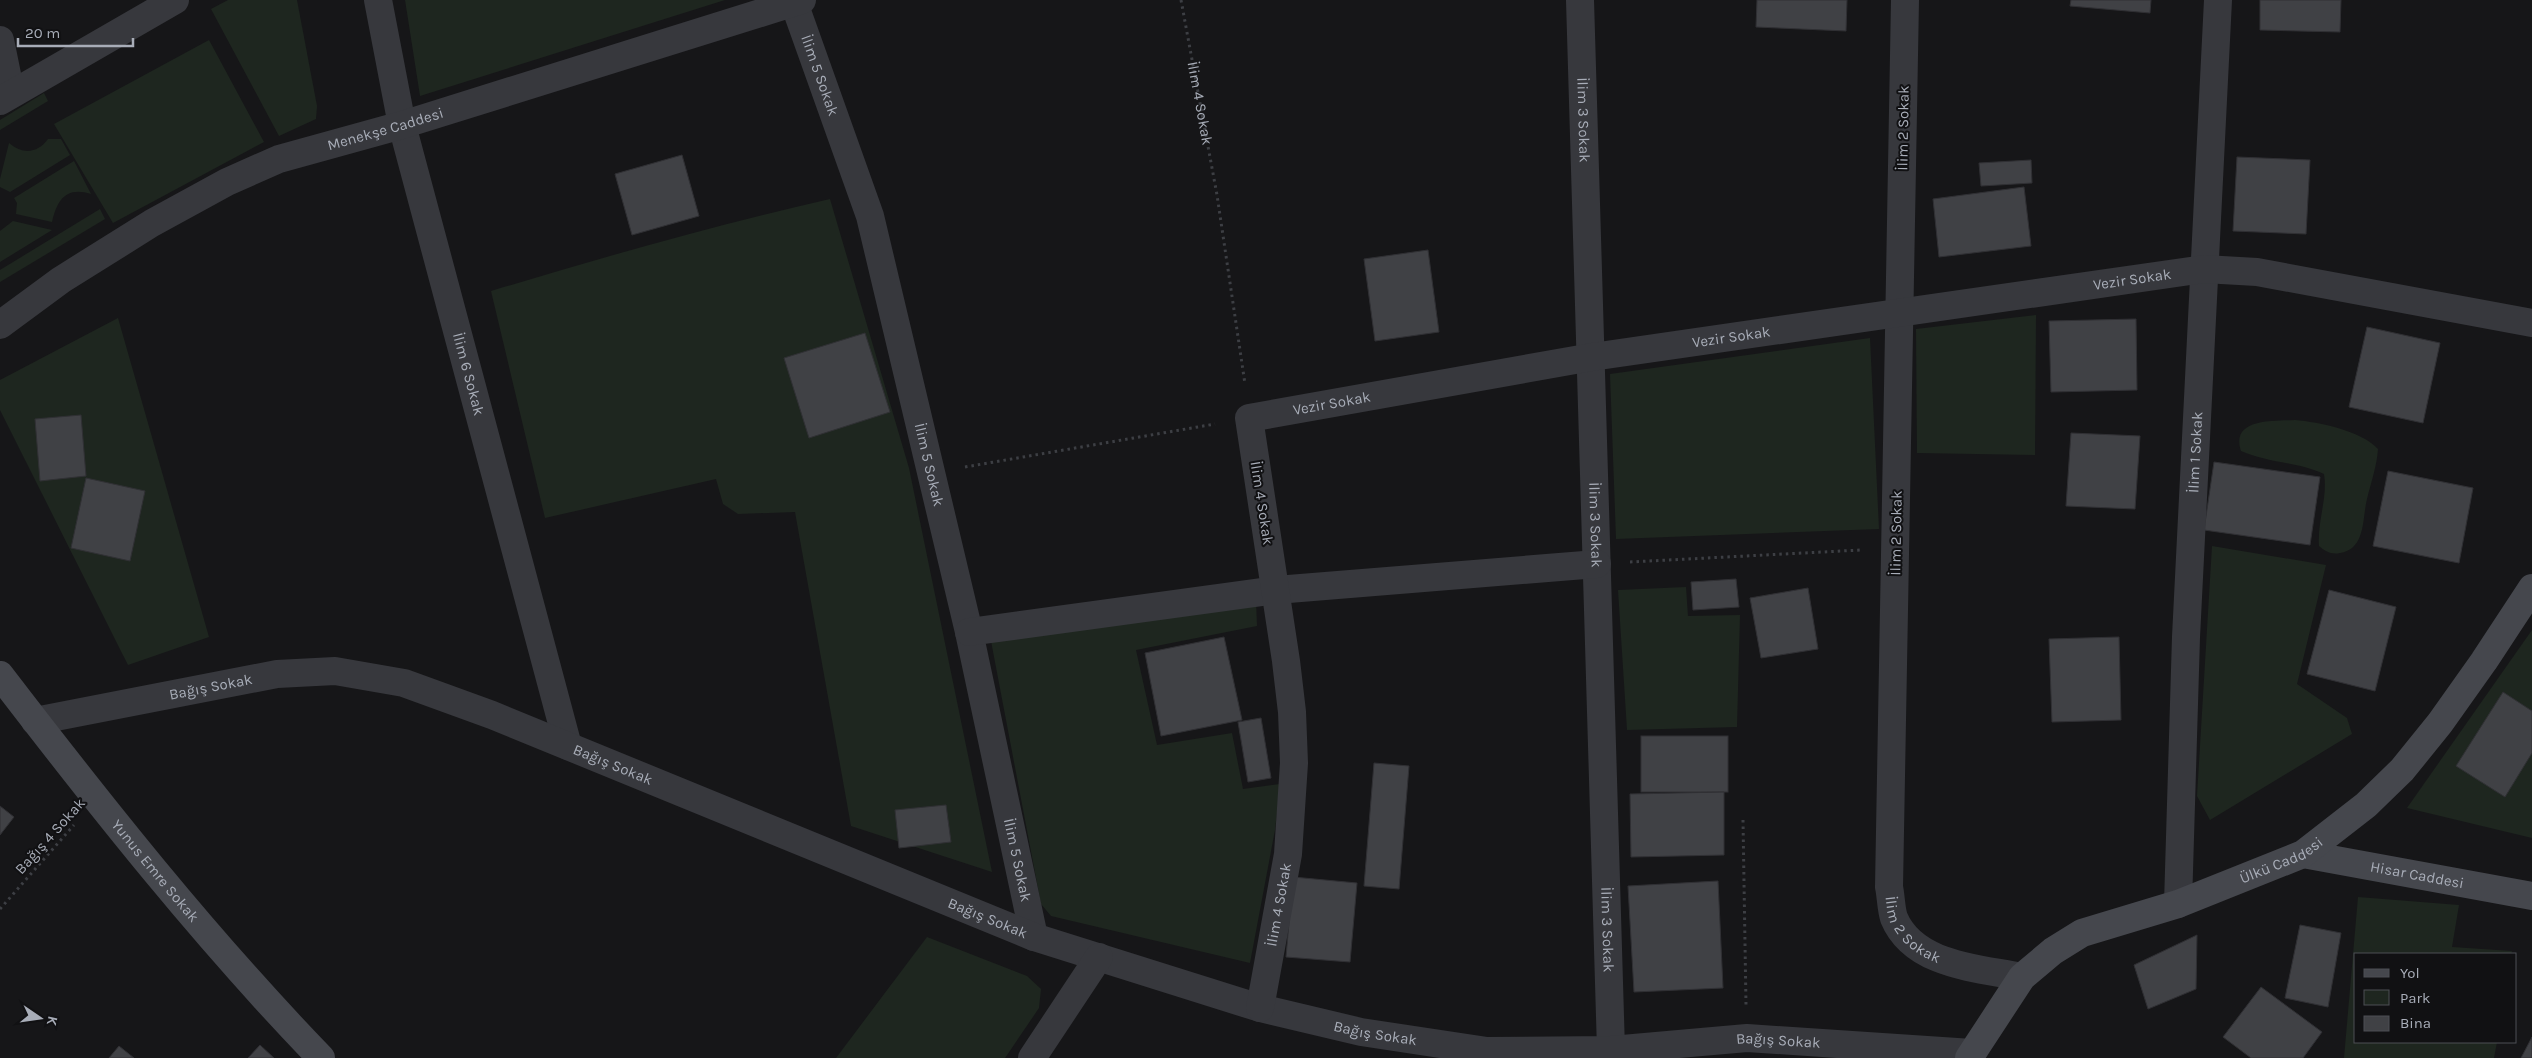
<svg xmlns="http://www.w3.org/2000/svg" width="2532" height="1058" viewBox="0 0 2532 1058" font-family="Karla,sans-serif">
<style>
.green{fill:#1e261f}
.building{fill:#404145;stroke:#303034}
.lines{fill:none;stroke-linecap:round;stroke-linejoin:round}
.path{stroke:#3d3f44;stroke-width:3;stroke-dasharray:2.5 4;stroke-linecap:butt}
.street{stroke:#37383d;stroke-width:28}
.secondary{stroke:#45474d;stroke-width:28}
.labels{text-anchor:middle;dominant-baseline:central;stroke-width:4;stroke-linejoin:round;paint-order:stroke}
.street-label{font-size:15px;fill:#a8adb8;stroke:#111113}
</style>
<rect width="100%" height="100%" fill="#161618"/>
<g class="green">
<path d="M228,0H297L317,106L316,119L279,136L211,9Z"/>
<path d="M405,0H725L420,96Z"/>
<path d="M209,40L264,142L113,223L54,124Z"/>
<path d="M44,93L48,101L0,130V120Z"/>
<path d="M48,139H61L70,155L10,192L0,187V179L9,143C23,155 38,153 48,139Z"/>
<path d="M74,161L91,194C66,186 57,200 52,222L16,214L17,203L14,198Z"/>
<path d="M830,199L909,468L992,872L851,826L795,512L738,514L723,504L716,479L545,518L491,291C604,257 715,225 830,199Z"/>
<path d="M100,209L105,219L0,282V270Z"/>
<path d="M13,221L52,230L0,262V231Z"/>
<path d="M2036,315L2035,455L1917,453L1916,329Z"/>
<path d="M118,318L209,637L128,665L0,410V380Z"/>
<path d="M1870,338L1879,529L1616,539L1610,374Z"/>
<path d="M2295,420C2319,422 2362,431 2378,449C2377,466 2371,482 2367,499C2362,519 2366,549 2340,553C2331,555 2325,551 2319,546C2317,522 2328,497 2324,474C2298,462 2268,463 2241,451C2230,418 2274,421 2295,420Z"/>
<path d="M2212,546L2326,565L2297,684L2347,718L2352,734L2210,820L2197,796Z"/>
<path d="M1686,587L1688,616L1740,615L1737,727L1627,730L1618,590Z"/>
<path d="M1256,600L1257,626L1136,650L1157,745L1232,733L1243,789L1280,784L1275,830L1250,963L1051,916L1041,904L991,641Z"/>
<path d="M2532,630V838L2407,808Z"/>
<path d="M2358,897L2459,905L2452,947L2512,951L2511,954H2356V1042H2497L2494,1058H2344Z"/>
<path d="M927,937L1027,976L1041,989L1039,1008L1005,1058H836Z"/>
</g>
<g class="building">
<path d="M1757,0H1847L1846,31L1756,27Z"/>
<path d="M2071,0H2151L2150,13L2070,6Z"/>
<path d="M2260,0H2341L2340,32L2260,30Z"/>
<path d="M682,155L699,216L632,235L615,174Z"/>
<path d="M2237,157L2310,160L2306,234L2233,231Z"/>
<path d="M2031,160L2032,183L1981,186L1979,163Z"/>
<path d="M2024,187L2031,246L1939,257L1933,199Z"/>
<path d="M1428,250L1439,332L1375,341L1364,259Z"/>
<path d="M2136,319L2137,390L2051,392L2049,321Z"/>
<path d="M2367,327L2440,343L2423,423L2349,407Z"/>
<path d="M865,333L890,412L809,438L784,358Z"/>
<path d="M81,415L86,476L40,481L35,419Z"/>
<path d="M2071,433L2140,436L2135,509L2066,506Z"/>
<path d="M2214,462L2320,477L2310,545L2204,530Z"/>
<path d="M2388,471L2473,488L2459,563L2373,546Z"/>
<path d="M86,478L145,491L130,561L71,548Z"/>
<path d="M1736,579L1739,607L1693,610L1691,582Z"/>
<path d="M1808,588L1818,649L1761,658L1750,598Z"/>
<path d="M2329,590L2396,607L2375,691L2307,674Z"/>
<path d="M1224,637L1242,720L1161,736L1145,653Z"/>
<path d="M2119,637L2121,720L2052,722L2049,639Z"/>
<path d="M2503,692L2532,711V753L2505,797L2456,766Z"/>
<path d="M1261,718L1271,778L1248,782L1238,722Z"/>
<rect x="1641" y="736" width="87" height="56"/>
<path d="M1374,763L1409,766L1399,889L1364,886Z"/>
<path d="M1724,792V855L1631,857L1630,794Z"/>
<path d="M946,805L951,842L899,848L895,810Z"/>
<path d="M0,806L14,817L0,835Z"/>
<path d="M1293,877L1357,883L1350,962L1286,957Z"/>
<path d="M1718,881L1723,988L1634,992L1628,886Z"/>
<path d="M2300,925L2341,933L2328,1007L2285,998Z"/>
<path d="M2197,935L2196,989L2148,1009L2134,965Z"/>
<path d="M2261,987L2322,1032L2303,1058H2251L2223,1037Z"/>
<path d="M2532,1037V1058H2521Z"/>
<path d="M260,1045L274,1058H248Z"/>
<path d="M119,1046L134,1058H109Z"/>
</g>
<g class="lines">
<g class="path">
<path id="s1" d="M1181,0L1217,195L1245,384"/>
<path d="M965,467L1215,424"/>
<path d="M1630,562L1861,550"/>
<path d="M1743,820L1746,1005"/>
<path d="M0,909L74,825"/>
</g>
<g class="street">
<path id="s2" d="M378,0L402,125L568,746"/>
<path id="s3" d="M793,0L870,216L969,632L1034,937"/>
<path id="s4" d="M1580,0L1611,1050"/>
<path id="s5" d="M1905,0L1889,887C1891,896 1891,909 1894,918C1914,966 1979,968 2022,977"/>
<path d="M0,40L11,94"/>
<path d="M0,101L175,0"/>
<path id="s6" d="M0,325L61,280L152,223L227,182L279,159L402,125L802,0"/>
<path d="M969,632L1276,590L1597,564"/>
<path id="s7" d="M35,721L277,674L335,671L404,683L492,715L1034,937L1260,1008L1361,1032L1487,1051L1611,1050L1747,1038L1972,1053"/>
<path id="s8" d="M2178,904L2186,637L2218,0"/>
<path id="s9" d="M1260,1008L1288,854L1294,763L1292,712L1286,661L1249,418L1592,357L2204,269L2257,272L2532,323"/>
<path d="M1032,1058L1099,957"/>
</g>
<g class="secondary">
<path id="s10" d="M0,675C102,808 205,938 321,1058"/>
<path id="s11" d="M2303,854L2532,896"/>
<path id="s12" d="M1969,1058L2022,977L2053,951L2082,933L2178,904L2303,854L2366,805L2402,770L2440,723L2484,661L2532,588"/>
</g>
</g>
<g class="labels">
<g class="street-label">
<text stroke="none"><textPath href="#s3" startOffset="80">İlim 5 Sokak</textPath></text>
<text stroke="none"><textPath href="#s1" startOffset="105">İlim 4 Sokak</textPath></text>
<text stroke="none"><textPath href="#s4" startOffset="120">İlim 3 Sokak</textPath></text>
<text stroke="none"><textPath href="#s6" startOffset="436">Menekşe Caddesi</textPath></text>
<text transform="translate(1903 128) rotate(-89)">İlim 2 Sokak</text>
<text stroke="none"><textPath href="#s9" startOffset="1490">Vezir Sokak</textPath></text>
<text stroke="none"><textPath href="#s9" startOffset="1085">Vezir Sokak</textPath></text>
<text stroke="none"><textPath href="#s2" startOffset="385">İlim 6 Sokak</textPath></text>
<text stroke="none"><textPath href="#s9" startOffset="680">Vezir Sokak</textPath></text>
<text stroke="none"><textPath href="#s8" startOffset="452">İlim 1 Sokak</textPath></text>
<text stroke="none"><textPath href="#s3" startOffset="485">İlim 5 Sokak</textPath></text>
<text transform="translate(1262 503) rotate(81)">İlim 4 Sokak</text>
<text stroke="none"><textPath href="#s4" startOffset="525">İlim 3 Sokak</textPath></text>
<text transform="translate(1896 533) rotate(-89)">İlim 2 Sokak</text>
<text stroke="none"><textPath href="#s7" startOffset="179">Bağış Sokak</textPath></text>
<text stroke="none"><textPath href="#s7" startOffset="599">Bağış Sokak</textPath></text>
<text transform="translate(50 836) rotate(-48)">Bağış 4 Sokak</text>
<text stroke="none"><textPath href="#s3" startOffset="890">İlim 5 Sokak</textPath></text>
<text stroke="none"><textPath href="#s12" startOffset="384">Ülkü Caddesi</textPath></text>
<text stroke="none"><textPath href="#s10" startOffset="250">Yunus Emre Sokak</textPath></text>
<text stroke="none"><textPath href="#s11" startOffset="116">Hisar Caddesi</textPath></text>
<text stroke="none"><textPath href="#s9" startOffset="105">İlim 4 Sokak</textPath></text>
<text stroke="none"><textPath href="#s7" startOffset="1004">Bağış Sokak</textPath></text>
<text stroke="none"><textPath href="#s5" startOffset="939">İlim 2 Sokak</textPath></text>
<text stroke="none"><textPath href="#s4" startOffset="930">İlim 3 Sokak</textPath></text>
<text stroke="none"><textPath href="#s7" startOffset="1409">Bağış Sokak</textPath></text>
<text stroke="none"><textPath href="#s7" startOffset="1814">Bağış Sokak</textPath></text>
</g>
</g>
<rect x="2354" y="953" width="162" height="90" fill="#111113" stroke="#4d4f55"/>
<rect x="2364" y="969" width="25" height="8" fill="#45474d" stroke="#4d4f55"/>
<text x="2400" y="978" font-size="15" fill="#a8adb8">Yol</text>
<rect x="2364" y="990" width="25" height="15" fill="#1e261f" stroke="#4d4f55"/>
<text x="2400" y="1003" font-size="15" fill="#a8adb8">Park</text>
<rect x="2364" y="1016" width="25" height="15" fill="#404145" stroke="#4d4f55"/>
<text x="2400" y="1028" font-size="15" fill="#a8adb8">Bina</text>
<g transform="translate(40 1018) rotate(103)" stroke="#111113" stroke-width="4" paint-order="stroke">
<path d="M0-4L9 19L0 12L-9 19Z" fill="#a8adb8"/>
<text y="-8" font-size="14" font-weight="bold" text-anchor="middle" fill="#a8adb8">K</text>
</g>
<path d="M18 38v8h115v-8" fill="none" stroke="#a8adb8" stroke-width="2.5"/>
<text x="25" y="38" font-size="15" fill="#a8adb8" stroke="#111113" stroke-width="4" paint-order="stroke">20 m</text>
</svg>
